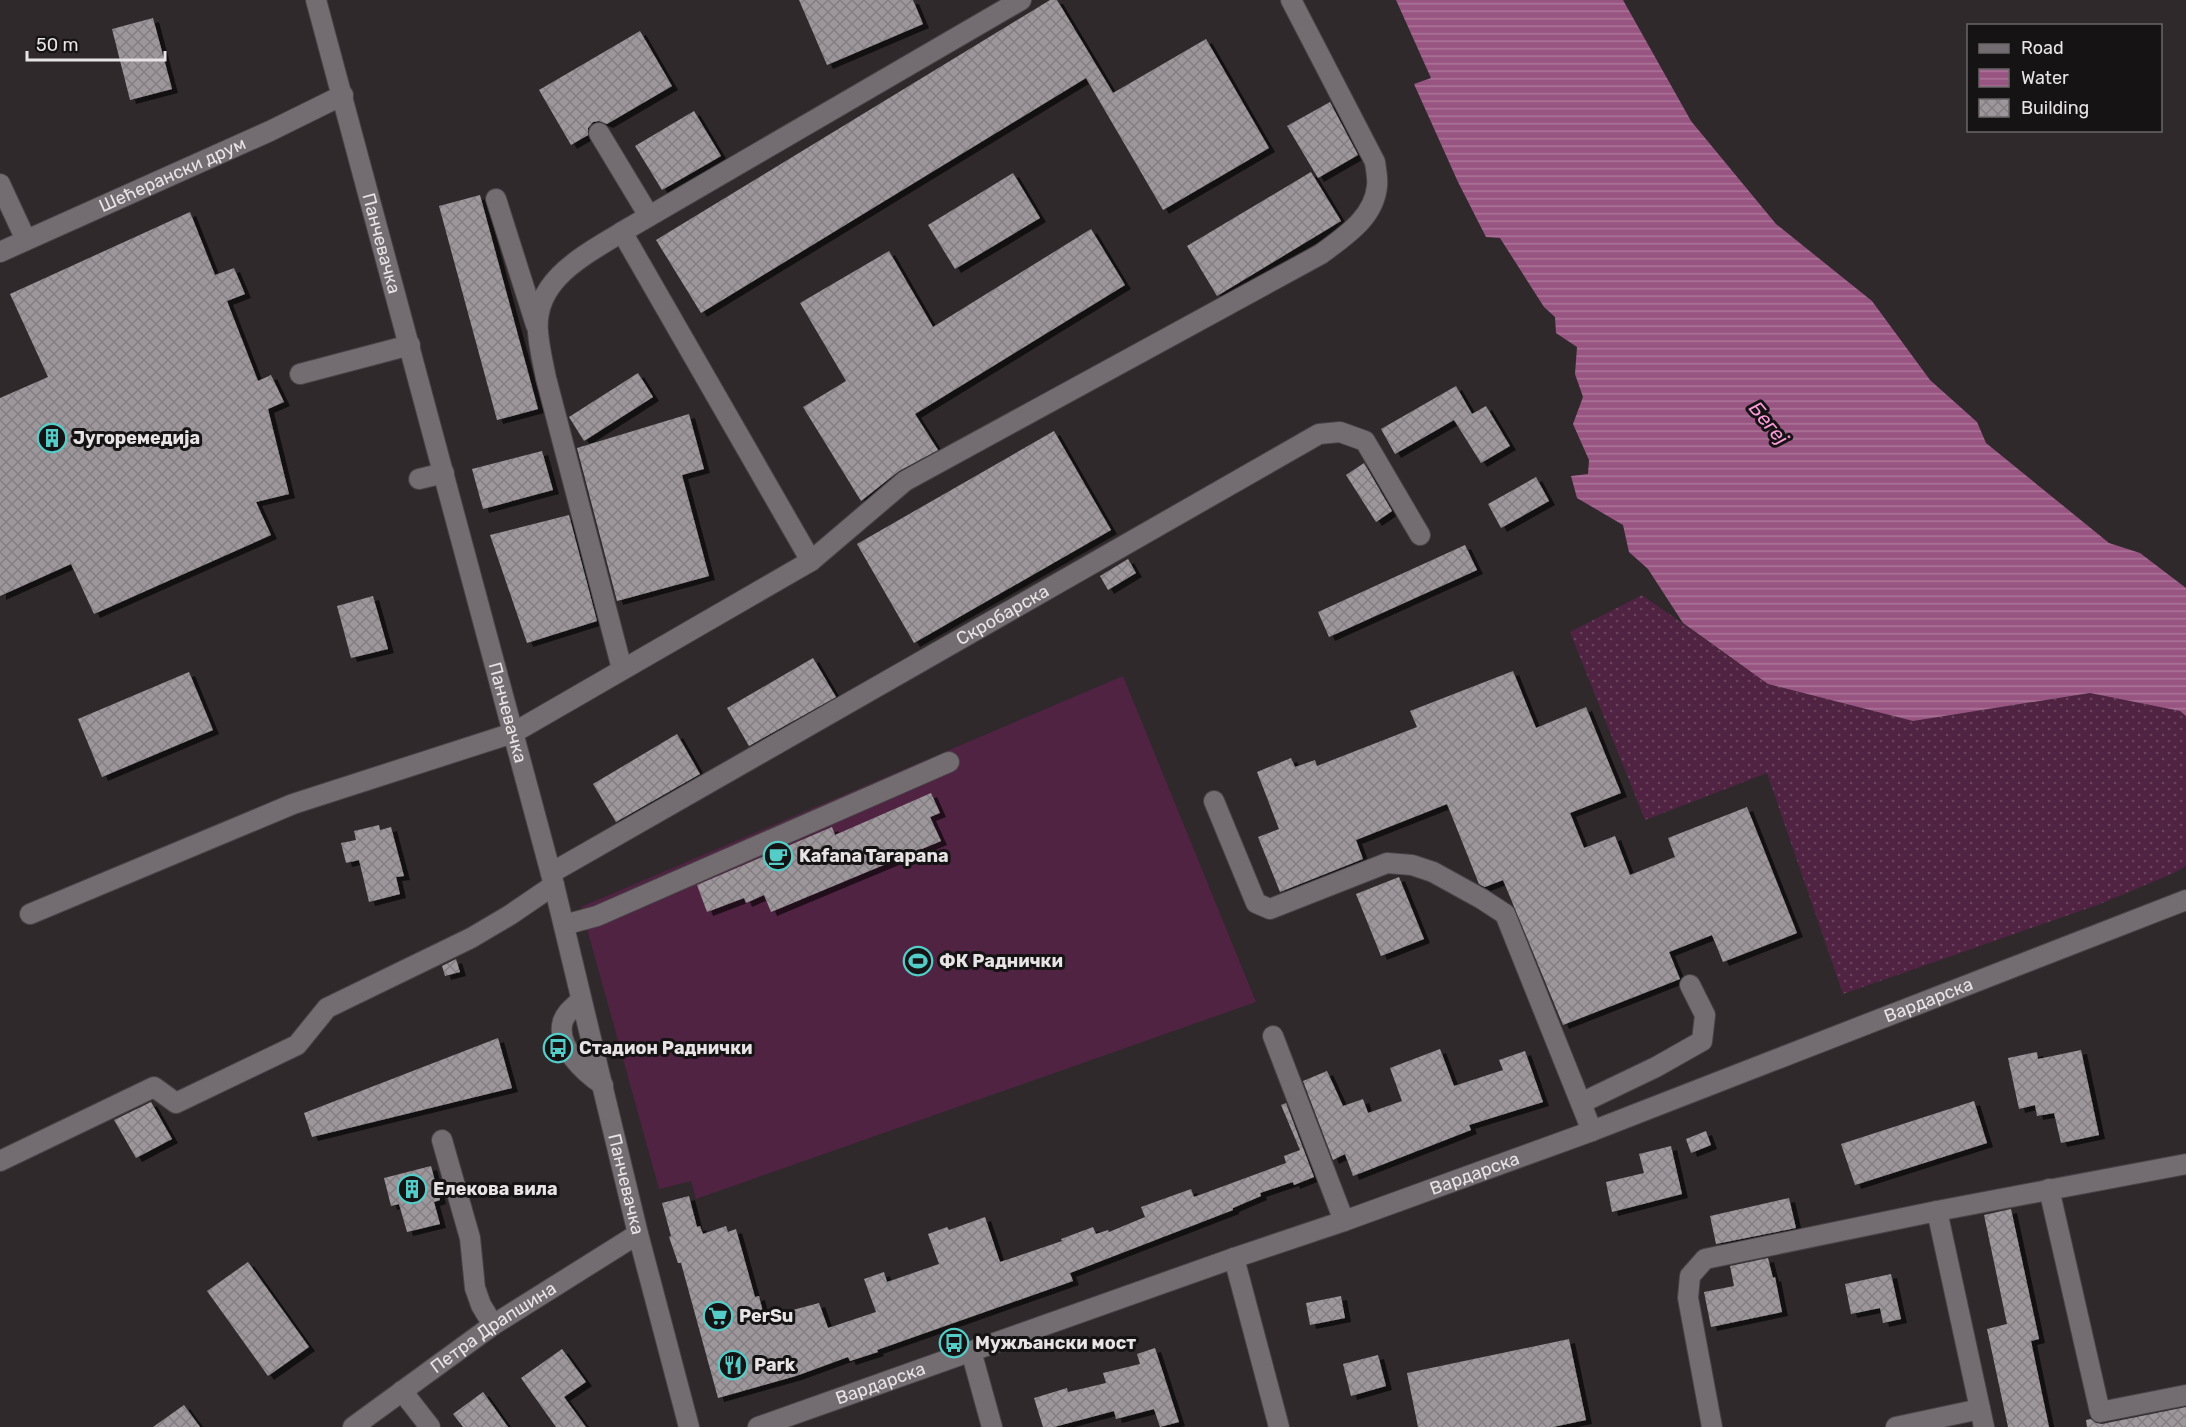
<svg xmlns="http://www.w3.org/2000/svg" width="2186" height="1427" viewBox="0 0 2186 1427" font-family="Rubik,sans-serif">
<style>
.grass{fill:url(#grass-dots)}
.pitch{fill:#502342}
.water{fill:url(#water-rules)}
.building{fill:url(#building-cross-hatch);filter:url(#shadow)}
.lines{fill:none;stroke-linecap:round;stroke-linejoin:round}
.minor-casing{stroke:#494447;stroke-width:22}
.minor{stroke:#736d71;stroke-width:20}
.labels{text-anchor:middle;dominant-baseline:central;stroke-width:6;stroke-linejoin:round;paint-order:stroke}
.street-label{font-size:18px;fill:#e8e4e6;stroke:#151314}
.poi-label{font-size:18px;font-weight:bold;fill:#e8e4e6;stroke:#151314;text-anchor:start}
.water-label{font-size:20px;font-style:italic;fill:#fb9bda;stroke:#151314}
</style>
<defs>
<pattern id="grass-dots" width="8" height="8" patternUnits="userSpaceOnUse" patternTransform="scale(1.5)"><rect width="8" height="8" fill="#502342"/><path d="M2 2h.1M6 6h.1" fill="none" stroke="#69435d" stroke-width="1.8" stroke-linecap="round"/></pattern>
<pattern id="water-rules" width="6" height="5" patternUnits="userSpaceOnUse" patternTransform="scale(1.5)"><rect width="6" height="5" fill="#995582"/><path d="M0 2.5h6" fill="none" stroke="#ac759a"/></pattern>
<pattern id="building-cross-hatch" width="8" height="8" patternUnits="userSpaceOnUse" patternTransform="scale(1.5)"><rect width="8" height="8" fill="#9d979b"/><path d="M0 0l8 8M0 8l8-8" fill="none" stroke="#837e81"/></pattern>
<filter id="shadow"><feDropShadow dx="6" dy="4" stdDeviation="0" flood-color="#0009"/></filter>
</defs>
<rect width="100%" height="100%" fill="#2f292c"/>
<path class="grass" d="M1642,595L1768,684L1913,721L2090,693L2180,711L2186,716V866L2174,873L2100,904L1843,994L1767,773L1645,820L1570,632Z"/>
<path class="pitch" d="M1123,676L1256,1002L696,1199L691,1181L659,1189L581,907Z"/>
<path class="water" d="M1396,0H1623L1691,121L1776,224L1872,301L1930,380L1977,422L1986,443L2109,543L2140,553L2186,588V716L2180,711L2090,693L1913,721L1768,684L1683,623L1648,569L1629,552L1623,525L1577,498L1571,476L1588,474L1589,460L1573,424L1583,397L1575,374L1577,347L1556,333L1555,317L1544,307L1500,238L1486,237L1458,182L1414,84L1431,78Z"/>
<g class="building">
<path d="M799,0H913L923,24L827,65Z"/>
<path d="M1050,0H1057L1113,93L1206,39L1269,148L1163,210L1086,78L701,313L656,240Z"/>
<path d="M153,18L172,89L130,100L112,29Z"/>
<path d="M640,31L672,86L607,124L599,121L593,122L588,128V135L571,145L539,90Z"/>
<path d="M1330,102L1358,155L1318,178L1287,126Z"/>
<path d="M694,111L721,156L662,190L635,146Z"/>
<path d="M1311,172L1341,221L1217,296L1187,246Z"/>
<path d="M1013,173L1040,218L955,269L928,225Z"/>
<path d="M480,195L538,409L497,420L439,206Z"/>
<path d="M190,212L215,275L234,268L245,294L227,301L258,381L271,375L284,402L268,409L289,494L256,502L271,535L94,614L71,564L0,596V398L48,377L10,294Z"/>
<path d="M1091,229L1125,285L915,414L938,450L899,471L861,501L803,407L846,381L800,303L889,251L933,327Z"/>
<path d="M638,373L653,397L584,441L569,417Z"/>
<path d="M1456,386L1472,414L1486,406L1510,446L1481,463L1454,420L1395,454L1381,429Z"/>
<path d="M689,414L704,469L682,475L709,576L617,601L577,448Z"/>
<path d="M1054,431L1111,530L914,643L857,544Z"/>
<path d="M542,451L553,490L483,509L472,469Z"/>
<path d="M1364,463L1392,511L1376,522L1346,475Z"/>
<path d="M1536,477L1549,501L1501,528L1488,504Z"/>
<path d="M569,515L597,621L527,643L490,535Z"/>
<path d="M1465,545L1477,570L1329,637L1318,612Z"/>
<path d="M1128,559L1136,573L1108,590L1100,576Z"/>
<path d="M373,596L388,649L351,658L337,606Z"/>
<path d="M813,658L836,697L749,746L727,708Z"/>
<path d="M1513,671L1536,728L1586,707L1621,793L1570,813L1584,848L1615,836L1630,875L1675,857L1668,838L1747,807L1797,933L1723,962L1712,935L1669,952L1680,979L1563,1025L1503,880L1485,887L1479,884L1447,804L1356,840L1363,859L1280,892L1258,837L1279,829L1257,772L1291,758L1295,767L1315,760L1317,766L1417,727L1410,711Z"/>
<path d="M189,672L213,730L102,777L78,719Z"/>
<path d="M677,734L700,774L616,822L593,784Z"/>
<path d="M931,793L940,813L930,817L941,841L771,912L764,895L746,903L744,898L707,912L697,885L832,827L835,835Z"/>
<path d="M379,825L380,830L391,827L404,876L396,877L400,894L369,902L359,860L346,863L341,843L356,840L354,831Z"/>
<path d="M1399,877L1424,939L1381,956L1356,894Z"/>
<path d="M456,959L460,972L445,976L442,966Z"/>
<path d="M498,1038L512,1088L312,1137L304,1113Z"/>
<path d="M1440,1049L1454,1086L1503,1070L1499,1060L1525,1051L1543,1102L1469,1125L1471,1130L1353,1176L1345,1154L1333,1160L1303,1081L1327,1071L1343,1106L1363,1099L1368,1113L1402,1101L1390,1068Z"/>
<path d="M2081,1050L2099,1135L2061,1143L2054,1113L2037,1116L2035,1105L2019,1109L2008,1058L2037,1052L2038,1059Z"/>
<path d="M1974,1101L1987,1143L1855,1185L1841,1144Z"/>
<path d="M151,1102L172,1139L136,1158L114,1120Z"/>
<path d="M1286,1103L1314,1177L1294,1185L1293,1182L1260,1193L1261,1196L1233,1208V1210L1070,1273L1073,1281L877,1350L878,1352L850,1361L848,1357L796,1376L718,1398L681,1263H678L669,1237L671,1236L662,1203L689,1196L697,1227L700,1226L703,1234L726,1226L728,1232L736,1229L755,1297L759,1296L763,1312L777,1308L778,1314L819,1303L828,1328L876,1312L864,1279L884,1272L887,1282L939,1264L928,1234L947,1227L949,1230L985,1217L1000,1262L1062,1241L1061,1239L1093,1227L1096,1234L1108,1230L1109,1232L1145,1217L1141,1207L1191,1189L1194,1197L1286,1163L1284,1156L1300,1150L1281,1105Z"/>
<path d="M1706,1131L1711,1145L1691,1153L1686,1139Z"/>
<path d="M1671,1146L1682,1194L1612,1212L1606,1182L1644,1173L1639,1154Z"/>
<path d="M431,1166L440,1200L434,1202L440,1224L407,1232L399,1204L391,1206L384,1178Z"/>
<path d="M1789,1198L1796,1228L1716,1244L1710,1216Z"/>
<path d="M2011,1209L2039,1339L2031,1341L2049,1427H2008L1987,1329L2007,1324L1984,1215Z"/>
<path d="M1768,1258L1773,1278L1775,1277L1782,1312L1711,1327L1704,1292L1734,1286L1730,1266Z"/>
<path d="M248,1262L309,1347L268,1376L207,1291Z"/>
<path d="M1891,1274L1901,1319L1883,1323L1880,1308L1851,1314L1845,1284Z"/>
<path d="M1341,1296L1345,1318L1310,1325L1306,1303Z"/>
<path d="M1569,1339L1586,1420L1553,1427H1418L1407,1373Z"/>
<path d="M1155,1348L1179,1422L1160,1427L1154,1409L1116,1419L1114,1411L1054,1427H1043L1034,1398L1067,1388L1068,1392L1106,1383L1103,1373L1140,1364L1137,1354Z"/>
<path d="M562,1349L586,1382L564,1397L586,1427H556L521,1378Z"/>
<path d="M1378,1355L1386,1386L1351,1396L1343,1364Z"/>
<path d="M483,1392L508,1427H463L453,1414Z"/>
<path d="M184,1405L200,1427H153Z"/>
<path d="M2186,1407V1427H2087L2086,1420L2091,1419L2096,1423L2102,1424Z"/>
</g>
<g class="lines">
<g class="minor-casing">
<g id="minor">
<path id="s1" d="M316,0L554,885L638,1234L689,1427"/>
<path d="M599,133L649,216"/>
<path d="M0,184L26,240"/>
<path d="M496,199L536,325"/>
<path d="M622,232L811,561"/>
<path id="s2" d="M0,252L270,131L343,95"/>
<path d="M300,374L410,345"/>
<path d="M419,479L444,473"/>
<path d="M622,669L546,378C543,363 539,347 538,332C533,280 585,255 622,232L1021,0"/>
<path d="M1214,801L1256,903L1270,909L1387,863L1412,865L1433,872L1482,899L1505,914L1592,1131"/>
<path id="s3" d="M551,873L1319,434L1340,432L1365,441L1420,535"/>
<path d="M30,914L293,804L513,733L811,561L905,481L1321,254C1345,236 1374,218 1377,186C1378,179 1376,170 1375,162L1291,0"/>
<path d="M564,925L597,916L949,762"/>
<path d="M581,1000C575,1006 566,1012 563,1021C555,1046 585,1073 603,1085"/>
<path d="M1273,1036L1344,1221"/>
<path d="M1581,1103L1656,1067L1702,1041L1705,1015L1690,985"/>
<path d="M442,1140L470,1238L475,1288L481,1305L493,1325"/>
<path d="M0,1161L154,1087L176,1103L297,1045L327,1008L471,938L510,915L554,885"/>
<path d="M2049,1189L2100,1412L2186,1395"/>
<path d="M1937,1211L2186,1164"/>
<path d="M1234,1258L1279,1427"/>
<path d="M971,1351L992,1427"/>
<path d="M402,1391L430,1427"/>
<path id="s4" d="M353,1427L493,1325L638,1234"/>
<path id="s5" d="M758,1427L1234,1258L1344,1221L1592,1131L2186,900"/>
<path d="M1712,1427L1688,1298L1690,1276L1705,1259L1937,1211L1984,1427"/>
<path d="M1896,1427L1980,1409"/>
</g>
</g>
<use href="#minor" class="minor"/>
</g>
<defs>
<g id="building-ring" transform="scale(1.5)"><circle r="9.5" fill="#151314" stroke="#54cdc8" stroke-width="1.5"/><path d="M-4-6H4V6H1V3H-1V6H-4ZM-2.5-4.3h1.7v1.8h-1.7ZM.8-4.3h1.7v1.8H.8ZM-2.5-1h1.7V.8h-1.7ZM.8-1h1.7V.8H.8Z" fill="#54cdc8"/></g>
<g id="cafe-ring" transform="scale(1.5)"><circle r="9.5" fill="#151314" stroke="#54cdc8" stroke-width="1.5"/><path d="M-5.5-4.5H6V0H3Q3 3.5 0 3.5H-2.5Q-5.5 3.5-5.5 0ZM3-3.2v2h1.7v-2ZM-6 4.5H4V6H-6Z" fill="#54cdc8"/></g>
<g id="stadium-ring" transform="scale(1.5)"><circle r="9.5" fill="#151314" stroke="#54cdc8" stroke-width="1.5"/><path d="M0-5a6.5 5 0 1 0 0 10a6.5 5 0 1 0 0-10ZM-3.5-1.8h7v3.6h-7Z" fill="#54cdc8"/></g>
<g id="bus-ring" transform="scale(1.5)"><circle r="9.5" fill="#151314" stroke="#54cdc8" stroke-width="1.5"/><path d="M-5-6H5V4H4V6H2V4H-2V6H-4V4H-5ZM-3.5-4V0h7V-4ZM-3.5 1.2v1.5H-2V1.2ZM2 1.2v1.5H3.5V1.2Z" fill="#54cdc8"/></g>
<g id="supermarket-ring" transform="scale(1.5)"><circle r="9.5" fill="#151314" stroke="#54cdc8" stroke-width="1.5"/><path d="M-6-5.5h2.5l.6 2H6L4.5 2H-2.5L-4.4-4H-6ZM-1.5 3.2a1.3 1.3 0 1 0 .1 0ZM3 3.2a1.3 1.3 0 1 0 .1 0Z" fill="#54cdc8"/></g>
<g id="restaurant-ring" transform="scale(1.5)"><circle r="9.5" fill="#151314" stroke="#54cdc8" stroke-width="1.5"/><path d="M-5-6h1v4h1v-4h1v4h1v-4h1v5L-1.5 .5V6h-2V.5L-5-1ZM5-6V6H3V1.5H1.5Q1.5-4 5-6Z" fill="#54cdc8"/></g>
</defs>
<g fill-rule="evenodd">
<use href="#building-ring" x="52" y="438"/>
<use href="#cafe-ring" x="778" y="856"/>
<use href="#stadium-ring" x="918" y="961"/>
<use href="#bus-ring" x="558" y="1048"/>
<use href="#building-ring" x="412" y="1189"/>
<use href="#supermarket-ring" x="718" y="1316"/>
<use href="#bus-ring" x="954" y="1343"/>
<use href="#restaurant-ring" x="733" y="1365"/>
</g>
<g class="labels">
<g class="street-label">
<text stroke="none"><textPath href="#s2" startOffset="189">Шећерански друм</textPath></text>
<text stroke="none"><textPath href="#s1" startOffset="252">Панчевачка</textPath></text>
<text stroke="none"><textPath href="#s3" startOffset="520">Скробарска</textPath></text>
<text stroke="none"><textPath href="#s1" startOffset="738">Панчевачка</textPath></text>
<text stroke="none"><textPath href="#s5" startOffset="1246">Вардарска</textPath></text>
<text stroke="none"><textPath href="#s5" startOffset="760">Вардарска</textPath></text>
<text stroke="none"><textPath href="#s1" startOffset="1224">Панчевачка</textPath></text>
<text stroke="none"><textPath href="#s4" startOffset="172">Петра Драпшина</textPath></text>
<text stroke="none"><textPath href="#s5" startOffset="130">Вардарска</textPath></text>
</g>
<g class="poi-label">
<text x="73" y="438">Југоремедија</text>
<text x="799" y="856">Kafana Tarapana</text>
<text x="939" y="961">ФК Раднички</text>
<text x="579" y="1048">Стадион Раднички</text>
<text x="433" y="1189">Елекова вила</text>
<text x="739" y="1316">PerSu</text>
<text x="975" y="1343">Мужљански мост</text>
<text x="754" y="1365">Park</text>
</g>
<g class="water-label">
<text transform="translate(1769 423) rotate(50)">Бегеј</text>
</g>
</g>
<rect x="1967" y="24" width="195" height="108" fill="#151314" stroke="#696768" stroke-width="1.5"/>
<rect x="1979" y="44" width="30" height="9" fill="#736d71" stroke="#696768" stroke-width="1.5"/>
<text x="2021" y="54" font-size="18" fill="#e8e4e6">Road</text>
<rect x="1979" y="69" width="30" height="18" fill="url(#water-rules)" stroke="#696768" stroke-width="1.5"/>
<text x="2021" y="84" font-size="18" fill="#e8e4e6">Water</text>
<rect x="1979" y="99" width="30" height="18" fill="url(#building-cross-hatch)" stroke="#696768" stroke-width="1.5"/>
<text x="2021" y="114" font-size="18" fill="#e8e4e6">Building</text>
<path d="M27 51v9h138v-9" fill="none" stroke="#e8e4e6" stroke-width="3"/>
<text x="36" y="51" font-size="18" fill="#e8e4e6" stroke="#151314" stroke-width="4.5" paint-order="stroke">50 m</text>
</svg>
